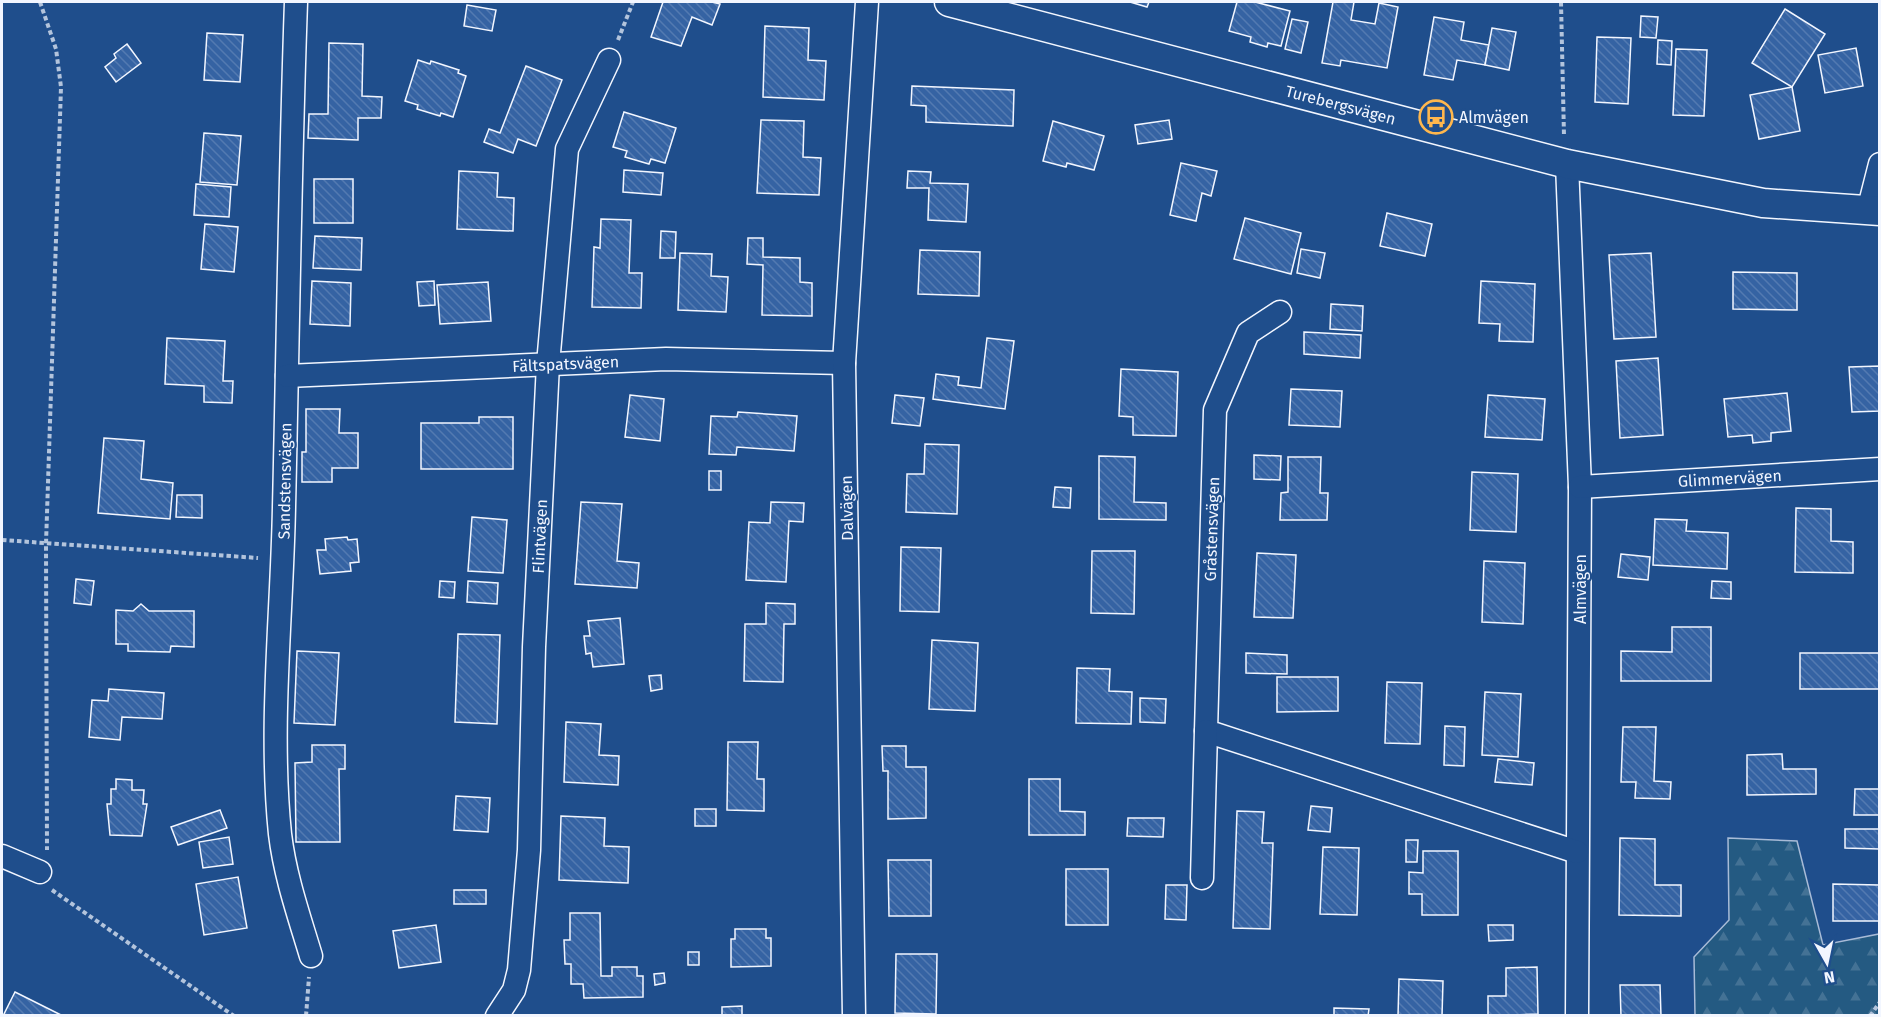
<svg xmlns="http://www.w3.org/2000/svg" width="1881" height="1017" viewBox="0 0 1881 1017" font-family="'Fira Sans',sans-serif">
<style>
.forest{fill:url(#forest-firs);stroke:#a8bbd7;stroke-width:1.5}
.building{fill:url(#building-back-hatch);stroke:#f2f6ff;stroke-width:1.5}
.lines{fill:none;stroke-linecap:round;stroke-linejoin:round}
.minor-casing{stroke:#f2f6ff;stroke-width:25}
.tertiary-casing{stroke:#f2f6ff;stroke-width:31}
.path{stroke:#b3c4dc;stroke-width:4;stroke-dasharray:4.5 3;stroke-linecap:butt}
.minor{stroke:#1f4e8c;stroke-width:22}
.tertiary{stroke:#1f4e8c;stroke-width:28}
.labels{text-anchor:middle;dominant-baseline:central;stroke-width:4.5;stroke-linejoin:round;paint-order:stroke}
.street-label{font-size:16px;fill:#f2f6ff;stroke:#1f4e8c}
.poi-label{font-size:16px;fill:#f2f6ff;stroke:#1f4e8c;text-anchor:start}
</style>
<defs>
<pattern id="forest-firs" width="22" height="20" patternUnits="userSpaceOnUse" patternTransform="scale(1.5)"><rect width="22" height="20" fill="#245a82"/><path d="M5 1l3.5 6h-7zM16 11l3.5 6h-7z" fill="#447295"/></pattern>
<pattern id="building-back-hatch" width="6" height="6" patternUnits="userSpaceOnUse" patternTransform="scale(1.5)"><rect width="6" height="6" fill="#3563a3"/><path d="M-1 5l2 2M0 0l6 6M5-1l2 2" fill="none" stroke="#537ab1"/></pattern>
</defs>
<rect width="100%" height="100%" fill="#1f4e8c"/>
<path class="forest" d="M1728,838L1797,841L1823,945L1879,934V1015H1695L1694,957L1729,920Z"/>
<g class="building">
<path d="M663,2H712L720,4L712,25L692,17L681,46L651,37Z"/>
<path d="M1130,2H1149L1147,7Z"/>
<path d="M1237,2H1255L1290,11L1281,46L1268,43L1267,47L1250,42L1251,37L1229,31Z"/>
<path d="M1333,2H1354L1351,20L1375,24L1379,3L1398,7L1387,68L1341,60L1340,66L1322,63Z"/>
<path d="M467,5L496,10L492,31L464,26Z"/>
<path d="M1785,9L1825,34L1792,87L1752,63Z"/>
<path d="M1641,16L1658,17L1656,38L1640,37Z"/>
<path d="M1434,17L1464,22L1461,40L1489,45L1485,65L1457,60L1453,80L1424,75Z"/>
<path d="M1292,19L1308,22L1301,53L1285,49Z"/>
<path d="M765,26L809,28L808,60L826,61L824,100L763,97Z"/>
<path d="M1492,28L1516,32L1509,70L1485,65Z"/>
<path d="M207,33L243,35L240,82L204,80Z"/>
<path d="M1597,37L1631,38L1628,104L1595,102Z"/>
<path d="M1658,40L1672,41L1671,65L1657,64Z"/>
<path d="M329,43L363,44L362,96L382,97L381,118H358V140L308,138L309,114H328Z"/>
<path d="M127,44L141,63L116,82L105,67L116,58L114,54Z"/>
<path d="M1856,48L1863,86L1825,93L1818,55Z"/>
<path d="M1676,49L1707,50L1704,116L1673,115Z"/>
<path d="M418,60L430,64L431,61L459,70L458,73L466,76L453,117L441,113L440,116L417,109L418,105L405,101Z"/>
<path d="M526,66L562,80L536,146L518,139L513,153L484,142L489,129L500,133Z"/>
<path d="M912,86L1014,90L1013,126L926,122V106L911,105Z"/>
<path d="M1792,87L1800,131L1759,139L1750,95Z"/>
<path d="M624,112L676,128L665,163L651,159L649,164L625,157L627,151L613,147Z"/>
<path d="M761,120L804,121L803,157L821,158L819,195L757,193Z"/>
<path d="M1169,120L1172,139L1138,144L1135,125Z"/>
<path d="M1053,121L1104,136L1094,170L1067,163L1066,167L1043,161Z"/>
<path d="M204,133L241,136L237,185L200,182Z"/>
<path d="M1181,163L1217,171L1211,196L1202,193L1196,221L1170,215Z"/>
<path d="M624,170L663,173L661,195L623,192Z"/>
<path d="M459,171L498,173L497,197L514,198L513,231L457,229Z"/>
<path d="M908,171L931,172L930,183L968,184L966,222L928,220L929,188H907Z"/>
<rect x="314" y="179" width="39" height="44"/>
<path d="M196,184L231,187L229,217L194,215Z"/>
<path d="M1387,213L1432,224L1425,256L1380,246Z"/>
<path d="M1245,218L1301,233L1291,274L1234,259Z"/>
<path d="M601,219L631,220L629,273H642L641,308L592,307L594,247L600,248Z"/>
<path d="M205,224L238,227L234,272L201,269Z"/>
<path d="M661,231L676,232L675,258H660Z"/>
<path d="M315,236L362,238L361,270L313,268Z"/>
<path d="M748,238H763V257L800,258V282L812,283V316L762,315L763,265L747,264Z"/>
<path d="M1301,249L1325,253L1320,278L1297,273Z"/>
<path d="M920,250L980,252L979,296L918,294Z"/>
<path d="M680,253L712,254L711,276L728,277L726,312L678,310Z"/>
<path d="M1651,253L1656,337L1614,339L1609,255Z"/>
<path d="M1733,272L1797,273V310L1733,309Z"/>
<path d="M312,281L351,283L350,326L310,324Z"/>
<path d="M434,281L435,305L419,306L417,282Z"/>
<path d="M1481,281L1535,284L1533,342L1499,341L1500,324L1479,323Z"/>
<path d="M488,282L491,321L440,324L437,285Z"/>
<path d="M1331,304L1363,306L1362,331L1330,329Z"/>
<path d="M1304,332L1361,335L1360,358L1304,354Z"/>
<path d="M167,338L225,341L223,381H233L232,403L204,402V386L165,384Z"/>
<path d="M987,338L1014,341L1005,409L933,399L936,374L959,377L958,385L981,388Z"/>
<path d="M1658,358L1663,435L1620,438L1616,361Z"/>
<path d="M1880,366V411L1852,412L1849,367Z"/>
<path d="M1121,369L1178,372L1176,436L1133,435V417L1119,416Z"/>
<path d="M1291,389L1342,391L1340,427L1289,425Z"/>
<path d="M1787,393L1791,431L1771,433V441L1753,443L1752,435L1728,437L1724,399Z"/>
<path d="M630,395L664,399L660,441L625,437Z"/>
<path d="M895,395L924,398L920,426L892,423Z"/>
<path d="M1488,395L1545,399L1542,440L1485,437Z"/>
<path d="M306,409H340L339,433H358V468H332V482H302V452H306Z"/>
<path d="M738,412L797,416L794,451L737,447L736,455L709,454L711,416L737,417Z"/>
<path d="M479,417H513V469H421V423H479Z"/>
<path d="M104,438L144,441L141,479L173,483L170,519L98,513Z"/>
<path d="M925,444L959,445L957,514L906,512L907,474H924Z"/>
<path d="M1254,455L1281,456L1280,480L1254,479Z"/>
<path d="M1099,456L1135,457L1134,502L1166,503V520L1099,519Z"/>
<path d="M1288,457H1321L1320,493H1328L1327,520H1280L1281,493L1288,492Z"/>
<rect x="709" y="471" width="12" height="19"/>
<path d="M1472,472L1518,474L1516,532L1470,530Z"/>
<path d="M1055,487L1071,488L1070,508L1053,507Z"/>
<path d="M177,495H202V518L176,517Z"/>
<path d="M581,502L622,504L617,561L639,563L637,588L575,584Z"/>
<path d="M771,502L804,503L803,522L789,521L786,582L746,580L749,522L770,523Z"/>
<path d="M1796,508L1831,509V541L1853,542V573L1795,572Z"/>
<path d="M472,517L507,520L503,573L468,571Z"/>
<path d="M1655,519L1687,520L1686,531L1728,533L1727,569L1653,565Z"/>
<path d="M347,537L348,540L357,539L359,562L350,563L351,571L320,574L317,550H326L325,539Z"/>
<path d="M901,547L941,548L939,612L900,611Z"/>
<path d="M1092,551H1135L1134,614L1091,613Z"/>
<path d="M1257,553L1296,555L1293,618L1254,617Z"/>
<path d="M1621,554L1650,557L1648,580L1618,577Z"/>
<path d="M1484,561L1525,563L1523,624L1482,622Z"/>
<path d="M76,579L94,581L91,605L74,603Z"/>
<path d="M440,581L455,582L454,598L439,597Z"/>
<path d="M468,581L498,583L497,604L467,602Z"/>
<path d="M1712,581L1731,582V599L1711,598Z"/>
<path d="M766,603L795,604V624H784L783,682L744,681L745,624H766Z"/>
<path d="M141,604L149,611H194V647L171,646L170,652L128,651V644H116V610L133,611Z"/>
<path d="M620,618L624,664L593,667L591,653L586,654L584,636H590L588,621Z"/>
<path d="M1672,627H1711V681H1621V651L1672,652Z"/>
<path d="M458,634L500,635L497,724L455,722Z"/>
<path d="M932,640L978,643L975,711L929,709Z"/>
<path d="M297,651L339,653L335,725L294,723Z"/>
<path d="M1246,653L1287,655V674L1246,673Z"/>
<rect x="1800" y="653" width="80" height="36"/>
<path d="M1077,668L1110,669L1109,691L1132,692L1131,724L1076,723Z"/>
<path d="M661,675L662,689L651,691L649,676Z"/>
<path d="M1277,677H1338V711L1277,712Z"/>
<path d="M1387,682L1422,683L1420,744L1385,743Z"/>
<path d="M109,689L164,693L162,719L122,717L120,740L89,737L92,700L108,701Z"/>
<path d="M1485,692L1521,694L1518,757L1482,755Z"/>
<path d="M1140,698L1166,699L1165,723L1140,722Z"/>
<path d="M566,722L601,724L599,755L619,756L618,785L564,782Z"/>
<path d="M1445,726L1465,727L1464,766L1444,765Z"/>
<path d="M1623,727H1656L1654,781L1671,782L1670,799L1635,798L1636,782H1621Z"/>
<path d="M728,742H758L757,779H764V811L727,810Z"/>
<path d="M312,745H345V769H339L340,842H296L295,763L312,762Z"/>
<path d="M882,746H906V767H926V818L888,819V771H883Z"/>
<path d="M1782,754L1783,769H1816V794L1747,795V755Z"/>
<path d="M1498,759L1534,763L1532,785L1495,782Z"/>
<path d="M116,779L132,780V790H144L143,804H147L142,836L110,835L107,804H111V789H116Z"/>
<path d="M1029,779H1060V811L1085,812V835H1029Z"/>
<path d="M1855,789H1880V815H1854Z"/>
<path d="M456,796L490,798L488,832L454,830Z"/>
<path d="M1311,806L1332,808L1330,832L1308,830Z"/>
<rect x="695" y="809" width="21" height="17"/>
<path d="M220,810L227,828L178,845L171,827Z"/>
<path d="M1237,811L1264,812L1262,843H1273L1270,929L1233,928Z"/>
<path d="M561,816L605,818L604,846L629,847L628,883L559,880Z"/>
<path d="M1128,818H1164L1163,837L1127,836Z"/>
<path d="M1845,829H1879V849L1845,848Z"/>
<path d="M229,837L233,864L203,868L199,842Z"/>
<path d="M1620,838L1655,839V885H1681V916L1619,915Z"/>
<path d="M1406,840H1418L1417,862H1406Z"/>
<path d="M1323,847L1359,848L1357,915L1320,914Z"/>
<path d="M1423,851H1458V915H1422V894H1409V872L1423,873Z"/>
<path d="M888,860H931V916H889Z"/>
<rect x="1066" y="869" width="42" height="56"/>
<path d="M238,877L247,928L204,935L196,884Z"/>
<path d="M1833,884L1879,885V921H1833Z"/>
<path d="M1166,885H1187L1186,920L1165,919Z"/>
<rect x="454" y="890" width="32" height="14"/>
<path d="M570,913H600L601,976H612V967H637V976H643V997L584,998L583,984H571V964H565L564,940H570Z"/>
<path d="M436,925L441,962L399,968L393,931Z"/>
<path d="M1488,925H1513V940L1489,941Z"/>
<path d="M735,929H766V938H771V966L731,967V939H735Z"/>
<rect x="688" y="952" width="11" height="13"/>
<path d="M896,954H937L936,1014L895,1013Z"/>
<path d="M1537,967L1538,1014L1488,1016V996H1506V968Z"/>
<path d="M664,973L665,983L655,985L654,974Z"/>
<path d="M1399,979L1443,981L1442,1016H1398Z"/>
<path d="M1620,985H1660L1661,1016H1621Z"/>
<path d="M15,992L63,1016H3Z"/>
<path d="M742,1006V1016H722V1007Z"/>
<path d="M1334,1008L1369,1009L1368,1016H1334Z"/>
</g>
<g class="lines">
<g class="minor-casing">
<g id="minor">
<path d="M296,2C290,170 288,339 284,507C282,615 269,726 280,834C285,876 299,916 311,956"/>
<path d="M1567,164L1580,487L1577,1016"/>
<path d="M1868,211L1880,164"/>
<path d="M1280,312L1248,333L1215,410L1206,731L1577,852"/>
<path id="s1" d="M287,376L666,359L844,363"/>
<path id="s2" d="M1580,487L1880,469"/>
<path d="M2,856L40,872"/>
<path d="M1202,878L1206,731"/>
<path id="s3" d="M497,1016L514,990L519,970L529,850L534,647L548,364L567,149L609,60"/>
<path d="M854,1016L844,363L867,2"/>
</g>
</g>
<g class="tertiary-casing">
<g id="tertiary">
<path id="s4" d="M949,2L1567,164L1763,203L1880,211"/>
</g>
</g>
<g class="path">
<path d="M40,2L56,49L61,87L46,544L47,850"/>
<path d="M1561,2L1564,136"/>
<path d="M618,40L633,2"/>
<path d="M2,540L258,558"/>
<path d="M52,890L234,1016"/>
<path d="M306,1016L309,977"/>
<path d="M1870,1016L1880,1002"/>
</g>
<use href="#minor" class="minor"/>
<use href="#tertiary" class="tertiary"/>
</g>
<defs>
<g id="bus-ring" transform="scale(1.725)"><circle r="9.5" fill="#1f4e8c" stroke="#ffb74d" stroke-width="1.5"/><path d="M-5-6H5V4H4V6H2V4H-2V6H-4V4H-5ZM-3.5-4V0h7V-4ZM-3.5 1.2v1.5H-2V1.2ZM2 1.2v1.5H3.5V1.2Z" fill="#ffb74d"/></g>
</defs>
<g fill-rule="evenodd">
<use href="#bus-ring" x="1436" y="117"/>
</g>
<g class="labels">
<g class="street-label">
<text stroke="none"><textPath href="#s4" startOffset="405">Turebergsvägen</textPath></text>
<text stroke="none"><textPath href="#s1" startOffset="279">Fältspatsvägen</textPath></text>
<text stroke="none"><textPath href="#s2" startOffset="150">Glimmervägen</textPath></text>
<text transform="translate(285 481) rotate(-89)">Sandstensvägen</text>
<text transform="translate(847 508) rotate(-91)">Dalvägen</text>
<text transform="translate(1212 529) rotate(-88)">Gråstensvägen</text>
<text stroke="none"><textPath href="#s3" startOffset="486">Flintvägen</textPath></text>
<text transform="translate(1580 589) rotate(-90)">Almvägen</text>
</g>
<g class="poi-label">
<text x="1459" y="117">Almvägen</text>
</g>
</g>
<rect width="1881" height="1017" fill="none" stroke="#f2f6ff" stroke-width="6"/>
<g transform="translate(1827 963) rotate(171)" stroke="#1f4e8c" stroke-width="4.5" paint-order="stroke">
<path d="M0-4.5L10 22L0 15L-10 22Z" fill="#f2f6ff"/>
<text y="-9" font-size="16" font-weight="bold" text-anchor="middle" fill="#f2f6ff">N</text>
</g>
</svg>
